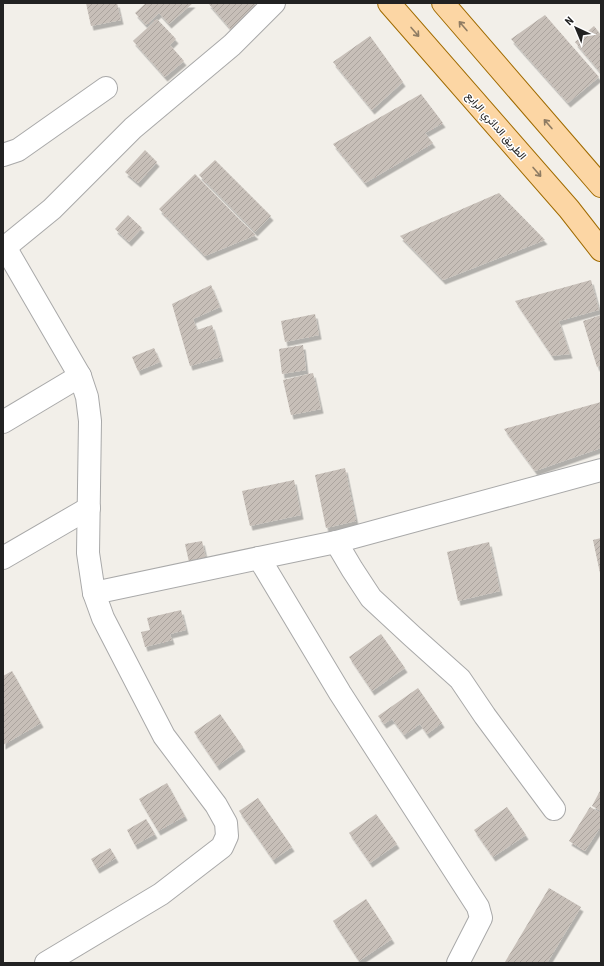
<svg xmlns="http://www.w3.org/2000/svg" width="604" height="966" viewBox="0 0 604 966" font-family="'Roboto Condensed',Vazirmatn,sans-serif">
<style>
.building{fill:url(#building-hatch);filter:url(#shadow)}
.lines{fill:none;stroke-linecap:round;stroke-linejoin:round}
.minor-casing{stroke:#a9a9a9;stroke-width:24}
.major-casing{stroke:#a06b00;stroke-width:24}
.minor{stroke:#fff;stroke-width:22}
.major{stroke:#fcd6a4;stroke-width:22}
.oneway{stroke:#8f7c63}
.labels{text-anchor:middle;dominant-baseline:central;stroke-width:3;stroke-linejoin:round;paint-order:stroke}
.street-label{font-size:11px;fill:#222;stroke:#fff}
</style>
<defs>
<pattern id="building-hatch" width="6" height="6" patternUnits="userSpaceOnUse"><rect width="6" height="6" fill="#c7bfb8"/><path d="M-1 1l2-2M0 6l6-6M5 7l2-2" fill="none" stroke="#aba49e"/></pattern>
<filter id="shadow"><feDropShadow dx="2.5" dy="4.5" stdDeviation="0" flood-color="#0004"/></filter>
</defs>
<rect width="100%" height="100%" fill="#f2efe9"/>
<g class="building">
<path d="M86,3H117L121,20L91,26Z"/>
<path d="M146,3H193L169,24L159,13L146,25L135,13Z"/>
<path d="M208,3H254L261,11L235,34Z"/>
<path d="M545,15L599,77L568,103L511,39Z"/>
<path d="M157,19L176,39L170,45L184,61L165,77L133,41Z"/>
<path d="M594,26L601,35V73L575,42Z"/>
<path d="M370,36L403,82L372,110L333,62Z"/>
<path d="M421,94L443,123L425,133L433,143L365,183L333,144Z"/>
<path d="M145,150L157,162L138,183L125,172Z"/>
<path d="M215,160L271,216L255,232L199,175Z"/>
<path d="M195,174L241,221L256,235L205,256L159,209Z"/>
<path d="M499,193L545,240L443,280L400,236Z"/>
<path d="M128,215L142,228L129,242L115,229Z"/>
<path d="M591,280L599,310L559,321L570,354L552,356L515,301Z"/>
<path d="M211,285L220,307L193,319L197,330L212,325L221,357L190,366L172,304Z"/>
<path d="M315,314L319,335L285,342L281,321Z"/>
<path d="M601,315V365L597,367L583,321Z"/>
<path d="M303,345L306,370L282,374L279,349Z"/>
<path d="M154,348L160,362L138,371L132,357Z"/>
<path d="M313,373L321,409L291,415L283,380Z"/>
<path d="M601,402V448L535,471L504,429Z"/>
<path d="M345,468L356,521L326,528L315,475Z"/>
<path d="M294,480L301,515L250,526L242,491Z"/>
<path d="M601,538V573H600L593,540Z"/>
<path d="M202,541L206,559L189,562L185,544Z"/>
<path d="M489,542L500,591L458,601L447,552Z"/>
<path d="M181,610L186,630L170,634L172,640L145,647L141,632L150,630L147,618Z"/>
<path d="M381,634L405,668L372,691L349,657Z"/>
<path d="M12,671L41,723L3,745V676Z"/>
<path d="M418,688L442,723L427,734L420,724L404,735L392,719L384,724L378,716Z"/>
<path d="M220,714L243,747L217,766L194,732Z"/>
<path d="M167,783L185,816L158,831L139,799Z"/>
<path d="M601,789V811L592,806Z"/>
<path d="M258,798L292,847L273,860L239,811Z"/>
<path d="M507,807L526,835L493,857L474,830Z"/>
<path d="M590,807L601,813V826L585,851L569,841Z"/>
<path d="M376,814L397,844L370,863L349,833Z"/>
<path d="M146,819L155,834L135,845L127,830Z"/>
<path d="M110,848L116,858L97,869L91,859Z"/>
<path d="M549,888L581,907L547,963H507L505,962Z"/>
<path d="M366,899L392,939L359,961L333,921Z"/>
</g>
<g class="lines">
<g class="minor-casing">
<g id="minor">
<path d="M3,155L18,150L106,88"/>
<path d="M5,247L80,376L87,397L90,421L88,553L94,593L103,618L164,736L216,805L226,823L227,836L222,847L161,894L46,963"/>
<path d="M3,249L52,209L133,128L232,45L274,3"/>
<path d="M3,422L80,376"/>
<path d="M336,542L352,569L371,598L412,636L460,679L485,716L554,809"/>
<path d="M3,558L89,508"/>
<path d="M259,558L340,693L478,907L481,918L458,963"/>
<path d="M94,593L259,558L336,542L601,470"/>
</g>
</g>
<g class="major-casing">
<g id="major">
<path d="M389,3L569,209L601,250"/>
<path d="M443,3L601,186"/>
</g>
</g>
<use href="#minor" class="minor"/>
<use href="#major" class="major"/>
</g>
<defs><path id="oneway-shaft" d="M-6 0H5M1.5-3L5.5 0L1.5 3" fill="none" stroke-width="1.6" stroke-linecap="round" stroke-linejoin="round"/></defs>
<g class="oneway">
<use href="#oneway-shaft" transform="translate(463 26) rotate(-131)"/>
<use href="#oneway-shaft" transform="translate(415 32) rotate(49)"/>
<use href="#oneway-shaft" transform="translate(548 124) rotate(-131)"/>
<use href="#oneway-shaft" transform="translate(537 172) rotate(49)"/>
</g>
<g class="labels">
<g class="street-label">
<text transform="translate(496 126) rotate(49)">الطريق الدائري الرابع</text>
</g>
</g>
<rect width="604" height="966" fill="none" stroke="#222222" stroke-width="8"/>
<g transform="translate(576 28) rotate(316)" stroke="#ffffff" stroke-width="3" paint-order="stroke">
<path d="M0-3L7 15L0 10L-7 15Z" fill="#222222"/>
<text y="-6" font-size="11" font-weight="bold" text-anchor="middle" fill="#222222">N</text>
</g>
</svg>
